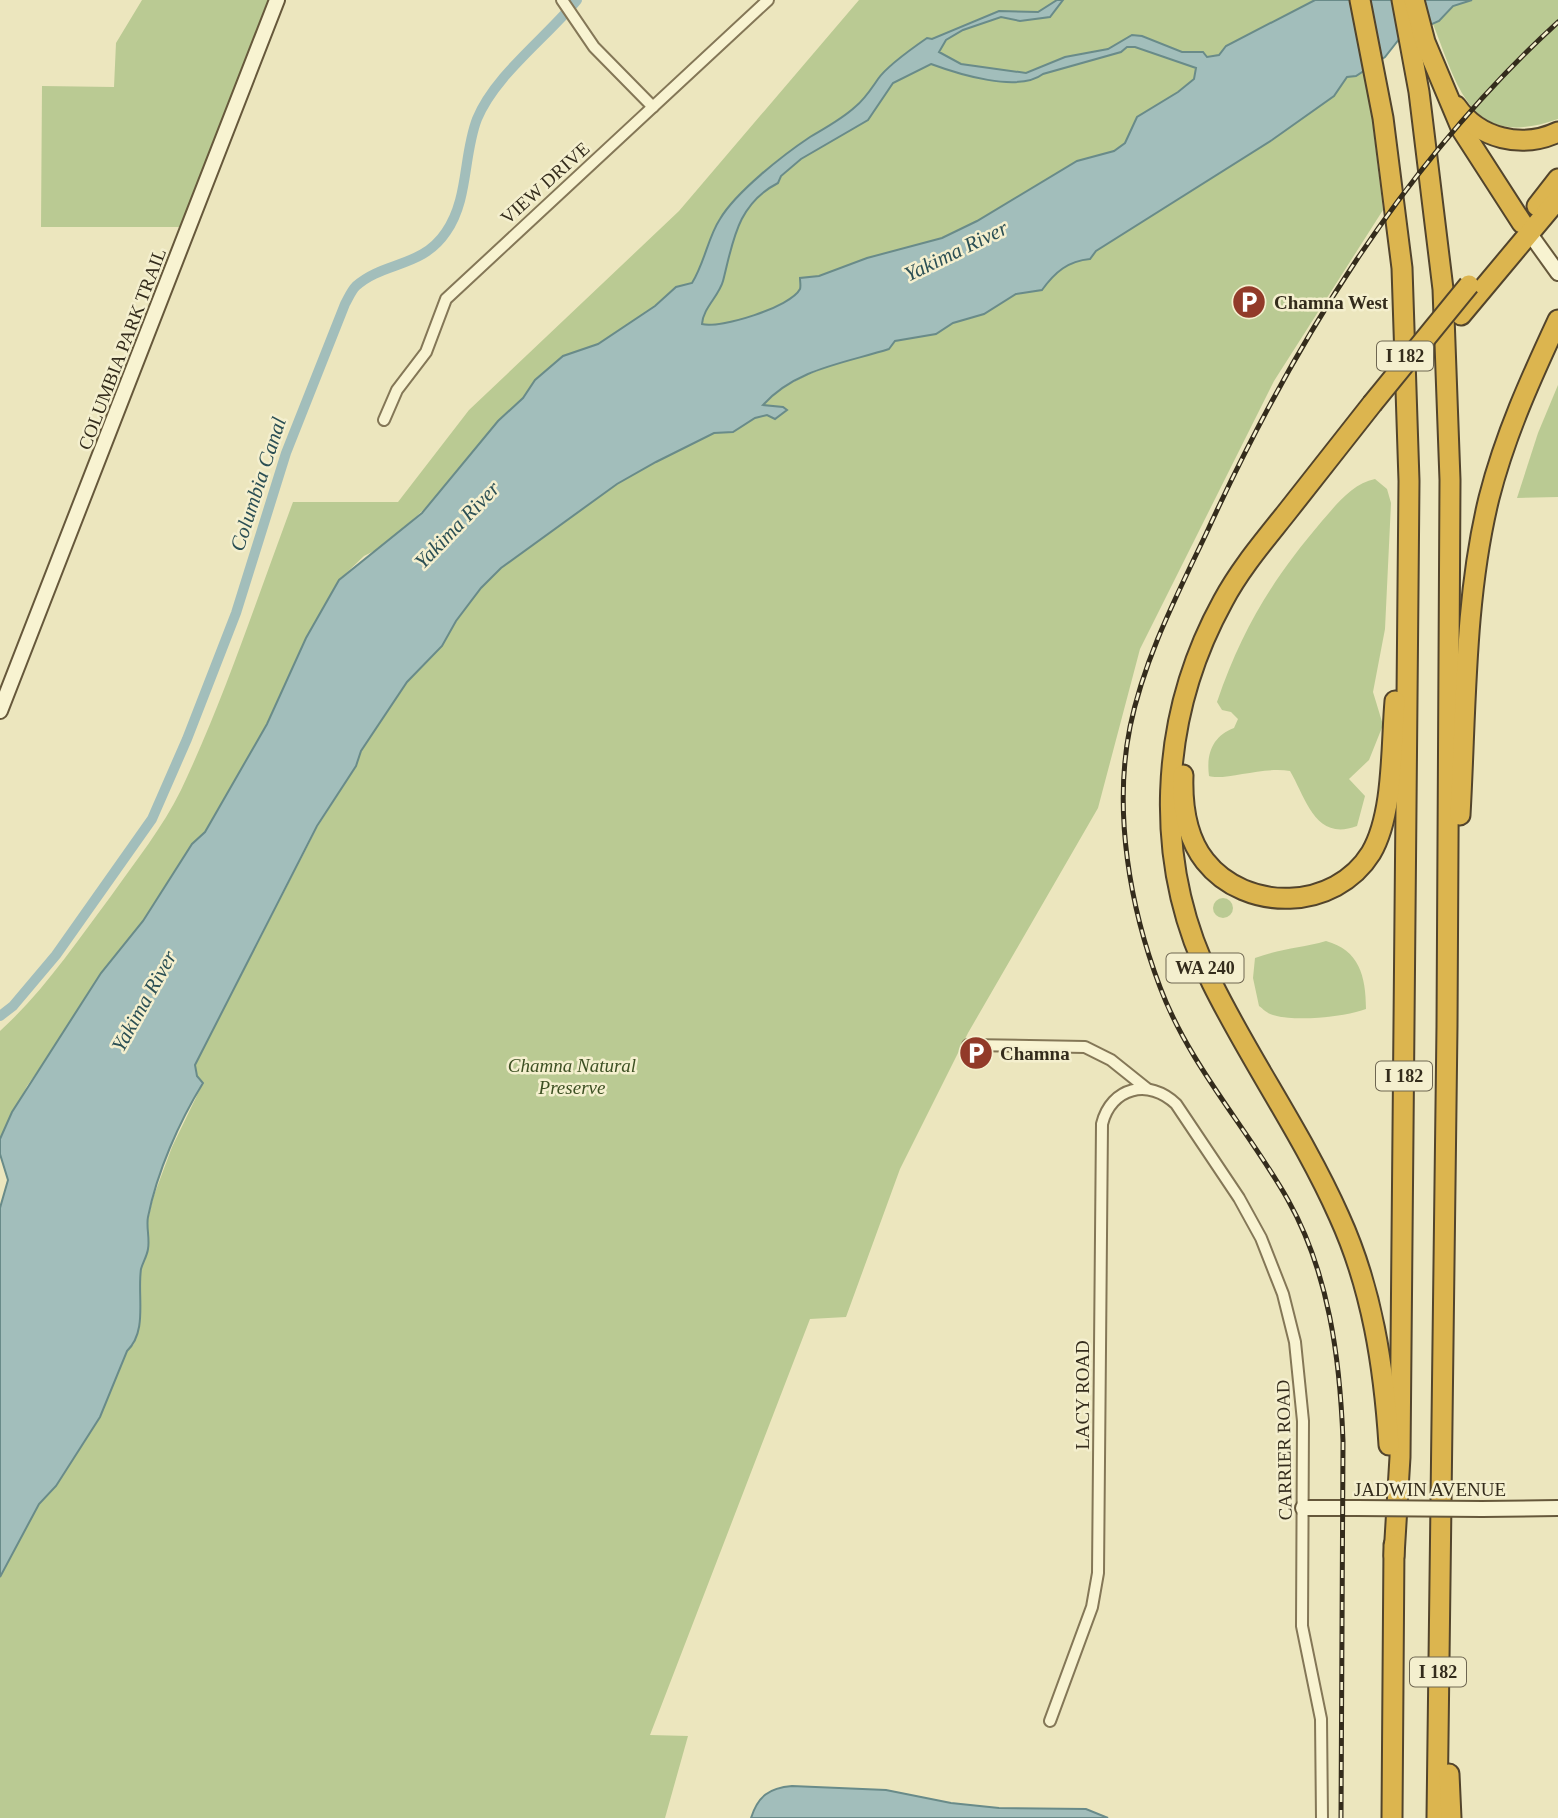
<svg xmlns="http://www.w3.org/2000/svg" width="1558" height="1818" viewBox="0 0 1558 1818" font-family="Georgia,serif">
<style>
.green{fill:#baca93}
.water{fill:#a2bebb;stroke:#698b89;stroke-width:2;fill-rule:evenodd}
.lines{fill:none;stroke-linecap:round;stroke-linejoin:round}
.canal{stroke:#a2bebb;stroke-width:10}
.street-casing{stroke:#847757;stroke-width:14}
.secondary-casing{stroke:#66583b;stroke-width:18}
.highway-casing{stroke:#52442c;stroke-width:23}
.street{stroke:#f8f3d1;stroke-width:10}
.secondary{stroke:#f8f3d1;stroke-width:14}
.highway{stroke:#dcb54f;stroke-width:19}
.rail-casing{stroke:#342c1c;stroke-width:5}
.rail{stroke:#f4efce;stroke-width:2.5;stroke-dasharray:8;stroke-linecap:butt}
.secondary-bridge-casing{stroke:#66583b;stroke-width:18;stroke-linecap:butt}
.highway-bridge-casing{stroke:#52442c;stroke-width:23;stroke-linecap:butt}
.secondary-bridge{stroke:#f8f3d1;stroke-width:14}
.highway-bridge{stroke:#dcb54f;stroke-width:19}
.labels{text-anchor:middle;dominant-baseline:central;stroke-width:5;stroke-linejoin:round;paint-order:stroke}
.shield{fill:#f4efce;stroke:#6e6651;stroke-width:2}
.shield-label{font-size:18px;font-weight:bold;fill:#342c1c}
.street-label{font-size:19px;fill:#342c1c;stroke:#f4efce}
.poi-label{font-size:19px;font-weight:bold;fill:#342c1c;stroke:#f4efce;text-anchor:start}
.park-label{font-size:19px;font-style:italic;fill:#3d5023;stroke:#f4efce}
.water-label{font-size:21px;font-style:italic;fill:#2b4f54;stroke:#f4efce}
</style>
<rect width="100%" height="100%" fill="#ece6be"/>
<g class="green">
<path d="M142,0H268L180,227H41L42,86L114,87L116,43Z"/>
<path d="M859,0H1335L1141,137L432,502L384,546L364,556L339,580L306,638L267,724L205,832L192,844L143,921L80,1005L69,1027L27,1086L0,1139V1031C43,992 76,943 111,896C135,862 163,827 181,790C225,697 257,598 293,502H398L469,410L679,211Z"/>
<path d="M1472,0H1558V119C1471,150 1459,90 1433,24L1453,6Z"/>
<path d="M1366,69L1383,210L1274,381L1140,649L1098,808L968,1033L900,1169L846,1317L810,1319L650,1735L688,1736L665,1818H0V1577L39,1504L56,1486L100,1417L127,1351L134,1344L140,1319L141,1269L148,1248V1220L153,1198L172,1147L203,1083L197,1076L195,1065L318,826L356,766L361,751L407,682L442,646L456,621L481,588L501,568L617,484L656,462L714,433L733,432L755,418L767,415L775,419L786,410L784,407L763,406C795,370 845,363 889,349L895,341L936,334L953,323L984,314L1016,294L1042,290C1055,272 1068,261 1090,259L1096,251L1272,140L1334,96L1347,77Z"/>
<path d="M1558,385V497L1517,498L1538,433Z"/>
<path d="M1375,479L1387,489L1391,503L1385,629L1373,692L1383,725L1369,760L1349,779L1365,796L1357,826C1315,842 1306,798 1290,771C1264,766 1224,781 1209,776C1206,753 1213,736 1234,728L1238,719L1231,712L1222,710L1217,702C1242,629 1272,580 1322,521C1336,505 1353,483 1375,479Z"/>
<circle cx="1223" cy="908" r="10"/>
<path d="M1326,941C1359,950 1366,976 1366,1009C1346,1017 1294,1022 1273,1015C1268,1014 1263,1009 1259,1006L1253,978L1255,958C1278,949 1302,948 1326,941Z"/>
</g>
<g class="water">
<path d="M1057,0H1063L1050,17L1020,21L1001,17L963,30L946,40L939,52L961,64L1026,73L1065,57L1108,49L1132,35L1142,36L1182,52H1203L1207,57L1219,55L1226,46L1315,0H1472L1453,6L1439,21L1400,38L1385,57L1356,76L1347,77L1334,96L1272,140L1096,251L1090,259C1068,261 1055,272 1042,290L1016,294L984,314L953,323L936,334L895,341L889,349C845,363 795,369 763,405L783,407L787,410L775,419L767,415L755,418L733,432L714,433L656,462L617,484L501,568L481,588L456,621L442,646L407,682L361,751L356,766L317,826L195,1065L197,1076L203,1083C179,1122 157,1172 148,1217C146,1227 150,1238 148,1249C147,1256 143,1262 141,1269C137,1296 148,1331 127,1351L100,1417L56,1486L39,1504L0,1577V1208L8,1180L0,1154V1139L12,1112L101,973L143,921L192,844L205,832L267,724L306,638L339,580L422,513L498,421L523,398L535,380L563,356L598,344L655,306L676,287L692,283C705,262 708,237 720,219C736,192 783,155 810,137C825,128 842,119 855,107C865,99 871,89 878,79C887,66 914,47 927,38L932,39L999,11L1038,12ZM1127,47H1135L1196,68L1194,79L1178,92L1137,117L1125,143L1114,151L1077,161L977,221L942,238L867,258L819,276L800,278C800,282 801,286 800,289C791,307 720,329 702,324C703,308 719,296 723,281C733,242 737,204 778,183L781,176L801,159L868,120L893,83L931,64C958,74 1018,93 1043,74L1121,52Z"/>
<path d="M792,1786L886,1790L951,1803L999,1808L1086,1809L1108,1818H751C758,1796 769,1788 792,1786Z"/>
</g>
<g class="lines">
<path class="canal" d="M0,1016L13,1006L56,955L152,819L187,739L236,613L286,453L345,304C348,299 351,291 356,286C384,261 422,268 446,232C469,199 463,155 477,119C495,75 546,38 577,0"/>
<g class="street-casing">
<g id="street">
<path d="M562,0L594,47L653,107"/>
<path d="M384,420L397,390L426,352L446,299L768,0"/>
<path d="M968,1045L1085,1047L1111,1060L1146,1088"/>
<path d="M1050,1721L1092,1607L1098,1573L1102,1124C1111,1087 1149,1078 1176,1104L1239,1198L1261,1238L1283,1294L1295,1342L1303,1421L1302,1626L1321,1719L1322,1818"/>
</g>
</g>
<g class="secondary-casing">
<g id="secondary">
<path d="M1525,227L1558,273"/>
<path d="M0,711L277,0"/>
<path d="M1303,1508H1357"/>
<path d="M1482,1509L1558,1508"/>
</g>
</g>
<g class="highway-casing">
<g id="highway">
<path d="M1360,0L1383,118L1402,268L1409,481L1400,1457L1394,1556"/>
<path d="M1402,0L1419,92L1443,289L1450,480L1447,1026L1437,1818"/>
<path d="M1414,0L1425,42L1462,130L1522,223"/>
<path d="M1456,106C1479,139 1522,149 1558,132"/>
<path d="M1537,206L1558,179"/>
<path d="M1461,315L1558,199"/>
<path d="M1372,404C1344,440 1315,476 1287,512C1264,541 1240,569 1223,601C1158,719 1152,863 1212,983C1251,1062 1303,1135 1339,1216C1372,1288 1384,1367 1389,1445"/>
<path d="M1183,775C1182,804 1186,837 1205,861C1246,913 1335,911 1371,853C1394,814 1391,746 1395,701"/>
<path d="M1460,815C1466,710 1464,600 1489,498C1505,435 1531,378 1558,320"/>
<path d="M1449,1774L1451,1818"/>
<path d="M1392,1818L1394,1545"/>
</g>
</g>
<use href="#street" class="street"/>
<use href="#secondary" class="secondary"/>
<use href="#highway" class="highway"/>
<g class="rail-casing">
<path id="rail" d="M1341,1818L1343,1441C1340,1359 1329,1273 1288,1200C1248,1129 1189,1065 1160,987C1130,908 1113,812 1130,727C1144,659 1176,597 1206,534C1293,344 1403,164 1558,22"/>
</g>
<use href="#rail" class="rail"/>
<g class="secondary-bridge-casing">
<path id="secondary-bridge" d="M1357,1508L1482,1509"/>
</g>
<g class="highway-bridge-casing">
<path id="highway-bridge" d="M1372,404L1469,285"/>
</g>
<use href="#secondary-bridge" class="secondary-bridge"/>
<use href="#highway-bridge" class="highway-bridge"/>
</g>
<defs>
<g id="parking-disc" transform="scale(1.75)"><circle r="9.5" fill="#923a29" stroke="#f4efce"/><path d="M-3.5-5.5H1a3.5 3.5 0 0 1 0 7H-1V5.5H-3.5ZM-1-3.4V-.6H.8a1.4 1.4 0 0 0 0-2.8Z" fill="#fff"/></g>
</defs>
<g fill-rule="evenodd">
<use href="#parking-disc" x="1249" y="302"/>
<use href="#parking-disc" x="976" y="1053"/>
</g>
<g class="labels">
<g class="shield">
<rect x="1377" y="341.5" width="56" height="29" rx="5"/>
<rect x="1166.5" y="953.5" width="77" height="29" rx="5"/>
<rect x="1376" y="1061.5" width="56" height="29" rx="5"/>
<rect x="1410" y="1657.5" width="56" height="29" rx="5"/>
</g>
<g class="shield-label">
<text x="1405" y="356">I 182</text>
<text x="1205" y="968">WA 240</text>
<text x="1404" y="1076">I 182</text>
<text x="1438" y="1672">I 182</text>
</g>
<g class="street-label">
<text transform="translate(545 183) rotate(-42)">VIEW DRIVE</text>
<text transform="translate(122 349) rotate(-69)">COLUMBIA PARK TRAIL</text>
<text transform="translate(1082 1395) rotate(-90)">LACY ROAD</text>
<text transform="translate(1284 1450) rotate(-91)">CARRIER ROAD</text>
<text x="1430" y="1489">JADWIN AVENUE</text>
</g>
<g class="poi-label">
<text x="1274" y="302">Chamna West</text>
<text x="1000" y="1053">Chamna</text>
</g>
<g class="park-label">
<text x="572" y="1065">Chamna Natural<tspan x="572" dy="22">Preserve</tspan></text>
</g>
<g class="water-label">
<text transform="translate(956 251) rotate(-26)">Yakima River</text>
<text transform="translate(258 484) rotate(-72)">Columbia Canal</text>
<text transform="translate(457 525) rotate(-46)">Yakima River</text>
<text transform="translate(144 1001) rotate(-61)">Yakima River</text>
</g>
</g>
</svg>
